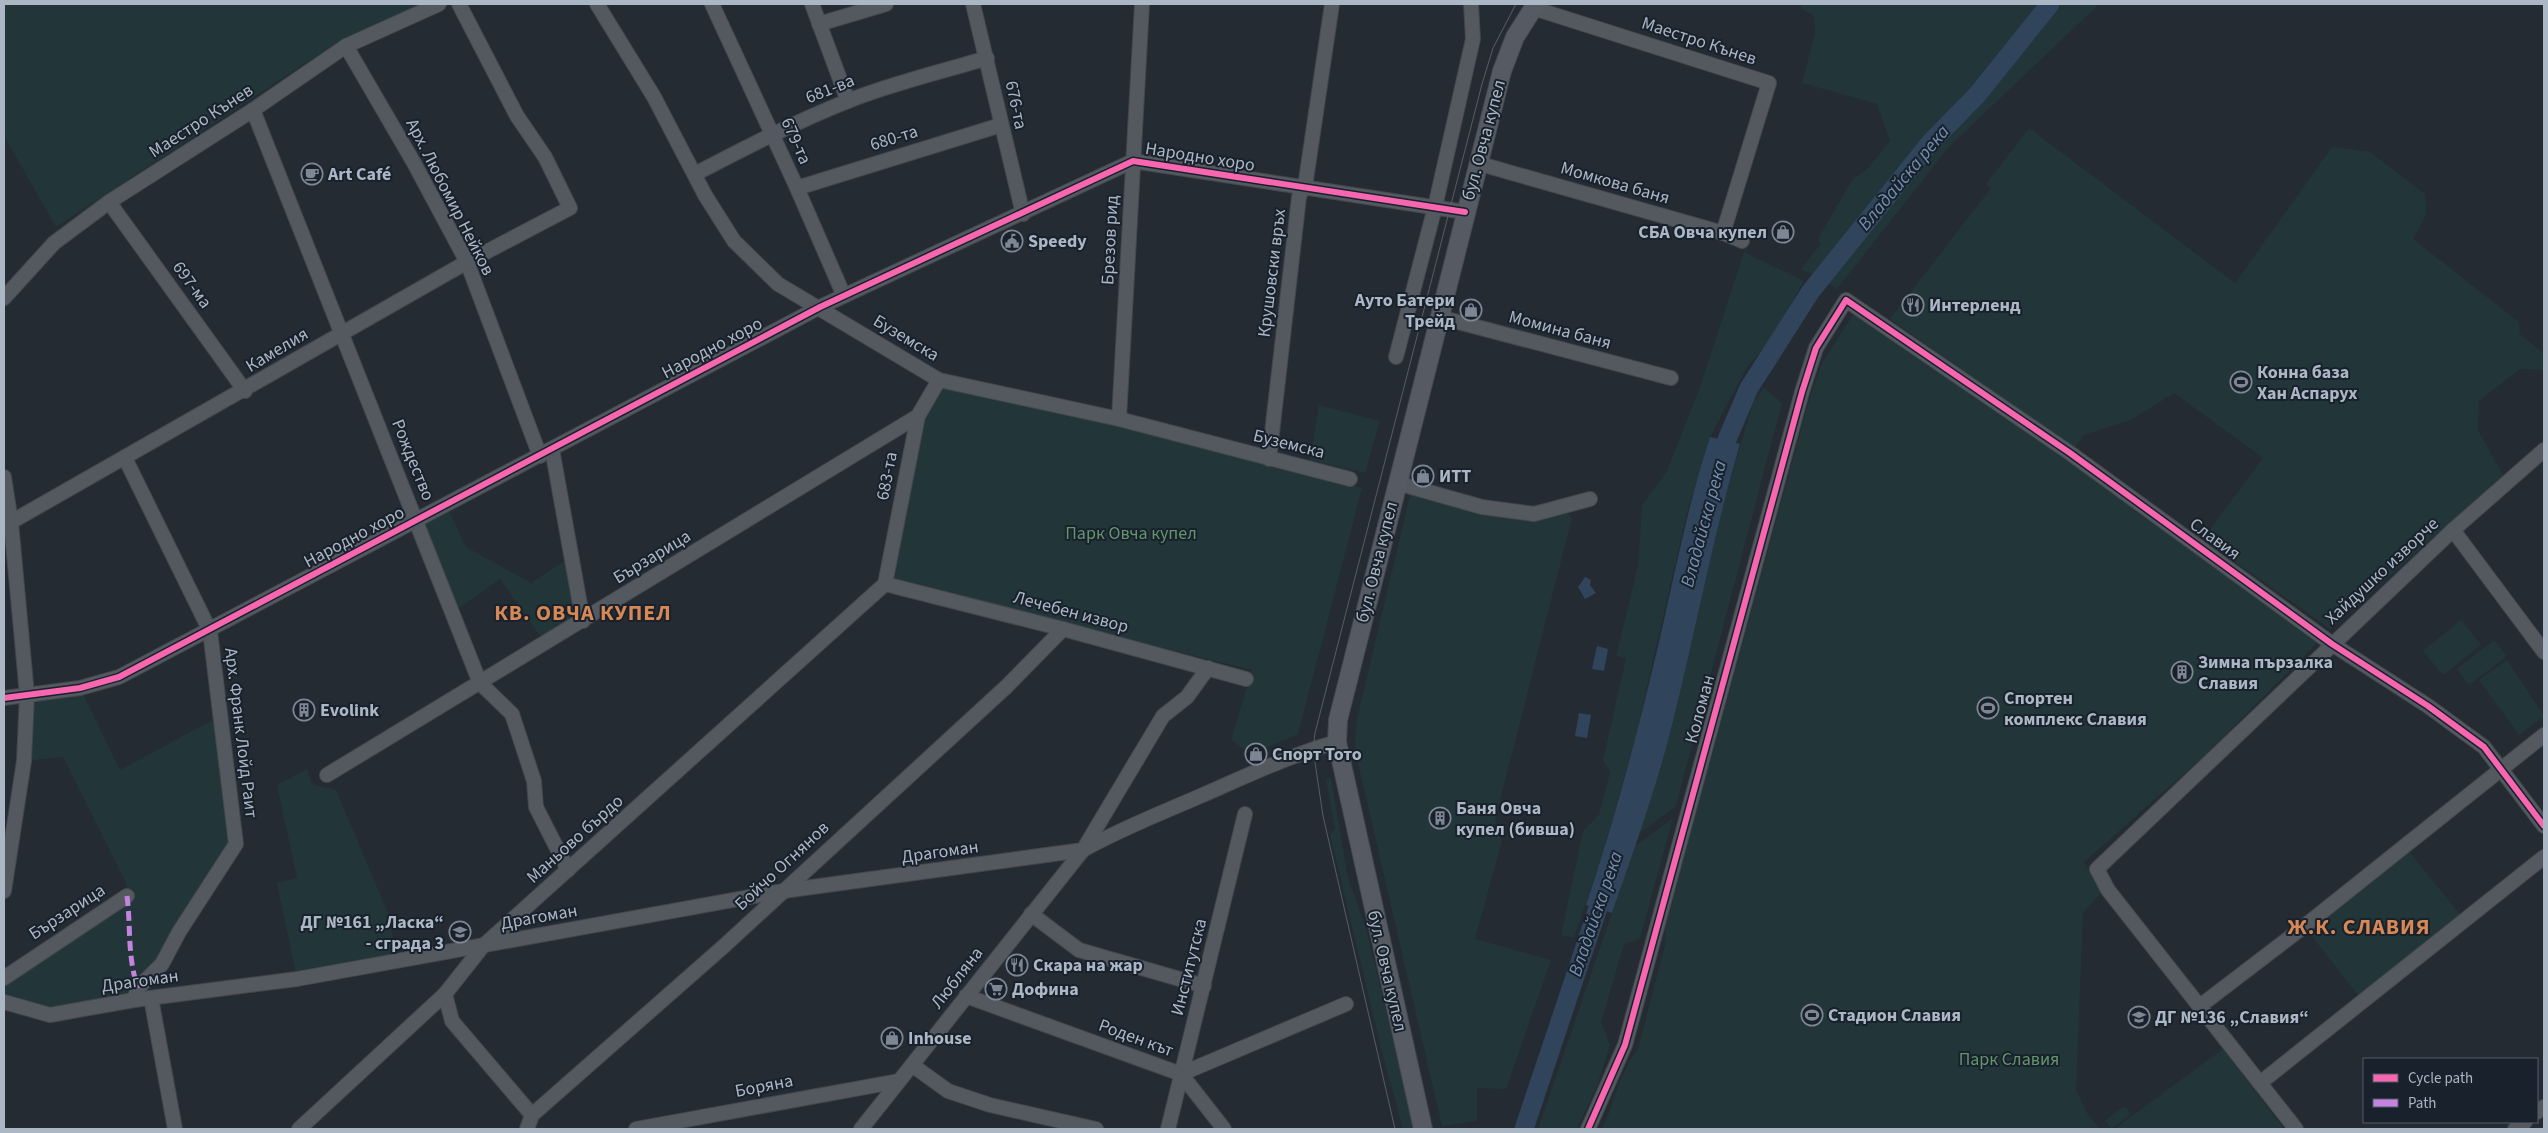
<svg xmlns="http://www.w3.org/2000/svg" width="2548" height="1133" viewBox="0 0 2548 1133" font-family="'Source Sans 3',sans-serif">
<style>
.green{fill:#223538}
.water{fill:#30445c}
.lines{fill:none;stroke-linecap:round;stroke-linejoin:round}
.river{stroke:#30445c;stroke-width:19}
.minor-casing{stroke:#42474d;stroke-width:16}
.major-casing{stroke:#42474f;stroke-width:20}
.minor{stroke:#545960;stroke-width:14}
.major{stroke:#565b63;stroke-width:18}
.tram{stroke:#585d64;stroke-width:1}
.quiet{stroke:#c483df;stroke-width:5;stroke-dasharray:10 5;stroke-linecap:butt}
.cycleway-casing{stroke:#18212c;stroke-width:9}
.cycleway{stroke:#f766af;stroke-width:6}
.labels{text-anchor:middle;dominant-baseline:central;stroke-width:4;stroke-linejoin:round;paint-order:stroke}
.street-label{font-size:18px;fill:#acb7c5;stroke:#18212c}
.poi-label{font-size:18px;font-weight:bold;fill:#acb7c5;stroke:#18212c;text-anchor:start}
.park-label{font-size:18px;fill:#63966d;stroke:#18212c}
.water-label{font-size:19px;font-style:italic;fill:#738faf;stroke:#18212c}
.district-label{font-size:22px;font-weight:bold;letter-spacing:1px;fill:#d78855;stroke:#18212c}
</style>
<rect width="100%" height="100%" fill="#252b32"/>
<g class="green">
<path d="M4,4H421L341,40L56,227L4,136Z"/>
<path d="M1803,4H2043L1990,73L1925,141L1813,275L1801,269L1820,245L1818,239L1852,180L1867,169L1890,141L1877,104L1802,83L1815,33L1814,16L1800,8Z"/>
<path d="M2057,4H2099L1948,148L1837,289L1827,282L1942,140L2013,60Z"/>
<path d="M2029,128L2235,283L2332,147L2370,152L2425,194L2426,215L2413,239L2519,322L2520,334L2544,354V370L2520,369L2479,401L2478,430L2503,475L2330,629L2203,539L2263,458L2174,393L2131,420L2084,435L2074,449L1890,319L1991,188L1986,184Z"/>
<path d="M1744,252L1804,281L1771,341L1747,367L1710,437L1687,513L1636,735L1603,853L1574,938L1561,935L1583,831L1599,815L1610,772L1603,760L1626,658L1616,656L1638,566L1642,505L1667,471L1700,387Z"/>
<path d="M1854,313L2063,455L2317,643L2204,756L2084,862L2101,893L2083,913L2076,1090L2087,1113L2100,1129H1602C1615,1103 1619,1071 1638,1049L1665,945L1666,924L1810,397L1822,363Z"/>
<path d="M940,387L1121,424L1362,488L1298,734L1251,754L1231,740L1252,670L890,580L923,418Z"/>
<path d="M1764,387L1782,403L1676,806L1640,833L1673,721L1721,510L1753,403Z"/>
<path d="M1319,405L1380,421L1365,473L1310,460Z"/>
<path d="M1411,491L1482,511L1564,510L1572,518L1495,820L1502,841L1475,939L1551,960L1506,1089L1477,1088V1121L1442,1126L1355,750L1356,723Z"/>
<path d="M449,511L466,547L531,583L566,560L578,623L545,643L500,579L459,608L424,524Z"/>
<path d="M2461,620L2481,645L2443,675L2423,651Z"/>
<path d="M2494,640L2507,656L2469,685L2457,669Z"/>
<path d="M2507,660L2544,716L2519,735L2479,680Z"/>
<path d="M80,688L120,770L220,716L236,844L134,1000L50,1015L4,1002V978L127,896L126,883L63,757L24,761L27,695Z"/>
<path d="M307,769L312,784L336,790L388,913L397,960L297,979L277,883L297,878L277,785Z"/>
<path d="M1331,778L1348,878L1366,928L1415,1129H1403L1381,1048L1330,834L1335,829L1326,779Z"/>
<path d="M1673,818L1640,938L1624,945L1601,1022L1610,1045L1597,1086L1577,1129H1538L1635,846Z"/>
<path d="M2407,849L2462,917L2361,999L2307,930Z"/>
<path d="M2223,1049L2284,1129H2114Z"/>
<path d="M2125,1106L2131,1114L2111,1129L2105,1120Z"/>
</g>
<g class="water">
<path d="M1710,437L1740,444C1713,536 1696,629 1673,721C1657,786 1634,850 1612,913L1586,905C1615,819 1638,731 1659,642C1675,573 1688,504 1710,437Z"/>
<path d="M1585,577L1591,580L1590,585L1596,593L1585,599L1578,587Z"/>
<path d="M1597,646L1608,649L1604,671L1592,669Z"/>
<path d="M1579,713L1591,715L1587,738L1575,736Z"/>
</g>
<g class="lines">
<g class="river">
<path d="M1719,464L1728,437L1749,388L1811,291L1930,143L1977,95L2050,4"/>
<path d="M1524,1129L1606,884"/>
</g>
<g class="minor-casing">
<g id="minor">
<path d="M597,4L654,97L705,195L734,241L778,284L939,380L1119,419L1350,479"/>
<path d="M712,4L797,188L844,296"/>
<path d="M812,4L848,101"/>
<path d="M973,4L1023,214"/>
<path d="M1533,8L1769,83L1723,233"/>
<path d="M819,24L886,4"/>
<path d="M346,46L414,163L467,262L540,456"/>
<path d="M253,110L480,683L512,714L534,781L536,807L568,870"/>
<path d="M1477,163L1723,233L1742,241"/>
<path d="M695,174C745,148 795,122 848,101C893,83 941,72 987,58"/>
<path d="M797,188L1001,125"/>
<path d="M109,202L245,391"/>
<path d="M4,298L54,243L109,202L253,110L346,46L439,4"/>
<path d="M1439,317L1671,378"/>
<path d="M1396,357L1435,207L1473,39L1471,4"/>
<path d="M1119,419L1142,4"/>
<path d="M552,449L583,621"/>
<path d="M125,458L210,631L236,844L179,932L162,964L138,988L134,1000"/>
<path d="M1269,459L1299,197L1306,180L1332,4"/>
<path d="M4,477L11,522L27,695L24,761L4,891"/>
<path d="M1397,483L1482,507L1534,514L1590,499"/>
<path d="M4,523L11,522L467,262L570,208L545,157L517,116L459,4"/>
<path d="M2453,530L2544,652"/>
<path d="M885,584L1063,629L1246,679"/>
<path d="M885,584L918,416L939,380"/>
<path d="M4,698L80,688L119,677L820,307L1133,161L1465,212"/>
<path d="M327,775L918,416"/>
<path d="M1031,914L1079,950L1204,986"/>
<path d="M4,978L127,896"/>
<path d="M445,994L452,1021L532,1115"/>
<path d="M966,996L1181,1074L1346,1004"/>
<path d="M151,998L175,1129"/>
<path d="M4,1002L50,1015L134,1000L297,979L783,891L1083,850L1163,716L1187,697L1208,668"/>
<path d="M2200,1006L2302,928L2544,735"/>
<path d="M912,1065L948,1091L990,1105L1096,1129"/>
<path d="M1181,1074L1224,1129"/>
<path d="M2260,1083L2544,857"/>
<path d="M2537,1112L2544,1107"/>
<path d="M299,1129L445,994L483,946L885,584"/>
<path d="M527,1129L532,1115L724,946L1006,687L1063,629"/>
<path d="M636,1129L899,1081"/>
<path d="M861,1129L1083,850C1122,828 1164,812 1205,794C1248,775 1291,755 1337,742"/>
<path d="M1168,1129L1245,814"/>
<path d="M1588,1129L1625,1045L1802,392L1816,348L1846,300L2070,453L2332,644L2428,706L2484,747L2544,826"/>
<path d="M2296,1129L2108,890L2097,869L2453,530L2544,450"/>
<path d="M2515,1129L2525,1122"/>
</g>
</g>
<g class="major-casing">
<path id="major" d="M1423,1129L1337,742L1338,720L1502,71L1515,37L1536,4"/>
</g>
<use href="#minor" class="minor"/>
<use href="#major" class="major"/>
<path class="tram" d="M1395,1129L1323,816L1313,749L1315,733L1482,84L1493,48L1516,4"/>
<path class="quiet" d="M127,896C131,927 127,957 138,988"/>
<g class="cycleway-casing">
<g id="cycleway">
<path d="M4,698L80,688L119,677L820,307L1133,161L1465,212"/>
<path d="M1588,1129L1625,1045L1802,392L1816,348L1846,300L2070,453L2332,644L2428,706L2484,747L2544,826"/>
</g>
</g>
<use href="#cycleway" class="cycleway"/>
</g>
<defs>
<g id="cafe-ring" transform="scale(1.125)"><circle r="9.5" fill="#18212c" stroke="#7d8692" stroke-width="1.5"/><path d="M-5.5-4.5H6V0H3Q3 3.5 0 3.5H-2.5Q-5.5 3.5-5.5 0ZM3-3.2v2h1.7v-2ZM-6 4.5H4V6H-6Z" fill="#7d8692"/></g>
<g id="shop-ring" transform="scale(1.125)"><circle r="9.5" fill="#18212c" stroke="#7d8692" stroke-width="1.5"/><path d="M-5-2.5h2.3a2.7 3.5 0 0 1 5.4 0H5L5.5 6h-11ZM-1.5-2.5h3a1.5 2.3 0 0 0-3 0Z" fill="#7d8692"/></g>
<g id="civic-ring" transform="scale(1.125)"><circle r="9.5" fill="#18212c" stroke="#7d8692" stroke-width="1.5"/><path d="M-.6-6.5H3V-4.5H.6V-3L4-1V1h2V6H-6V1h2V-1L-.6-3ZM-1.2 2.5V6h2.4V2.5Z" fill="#7d8692"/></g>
<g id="restaurant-ring" transform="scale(1.125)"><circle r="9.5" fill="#18212c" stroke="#7d8692" stroke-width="1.5"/><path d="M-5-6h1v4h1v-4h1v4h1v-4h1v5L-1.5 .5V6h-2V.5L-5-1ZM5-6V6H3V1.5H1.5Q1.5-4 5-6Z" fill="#7d8692"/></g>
<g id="stadium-ring" transform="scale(1.125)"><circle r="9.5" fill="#18212c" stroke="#7d8692" stroke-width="1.5"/><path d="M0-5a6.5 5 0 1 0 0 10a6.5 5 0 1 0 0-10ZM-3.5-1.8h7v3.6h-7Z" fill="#7d8692"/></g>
<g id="building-ring" transform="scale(1.125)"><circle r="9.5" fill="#18212c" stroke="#7d8692" stroke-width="1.5"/><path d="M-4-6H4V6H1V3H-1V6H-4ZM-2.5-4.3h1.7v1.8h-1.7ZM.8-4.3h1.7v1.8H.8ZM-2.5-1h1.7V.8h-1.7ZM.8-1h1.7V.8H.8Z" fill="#7d8692"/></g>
<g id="school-ring" transform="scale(1.125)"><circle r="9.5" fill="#18212c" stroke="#7d8692" stroke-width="1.5"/><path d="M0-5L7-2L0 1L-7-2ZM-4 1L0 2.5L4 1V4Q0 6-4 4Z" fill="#7d8692"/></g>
<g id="supermarket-ring" transform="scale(1.125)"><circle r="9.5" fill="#18212c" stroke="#7d8692" stroke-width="1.5"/><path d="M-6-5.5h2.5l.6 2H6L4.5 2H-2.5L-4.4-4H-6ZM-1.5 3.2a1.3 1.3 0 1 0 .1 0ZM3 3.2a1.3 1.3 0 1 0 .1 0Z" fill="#7d8692"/></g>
</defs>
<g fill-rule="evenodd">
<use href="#cafe-ring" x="312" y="174"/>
<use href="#shop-ring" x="1783" y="232"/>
<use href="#civic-ring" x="1012" y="241"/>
<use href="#restaurant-ring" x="1913" y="305"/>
<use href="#shop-ring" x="1471" y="310"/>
<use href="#stadium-ring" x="2241" y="382"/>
<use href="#shop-ring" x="1423" y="476"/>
<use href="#building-ring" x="2182" y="672"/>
<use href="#stadium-ring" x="1988" y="708"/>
<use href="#building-ring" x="304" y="710"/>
<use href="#shop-ring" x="1256" y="754"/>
<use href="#building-ring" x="1440" y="818"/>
<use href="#school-ring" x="460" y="932"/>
<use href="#restaurant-ring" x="1017" y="965"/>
<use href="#supermarket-ring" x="996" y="989"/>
<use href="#stadium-ring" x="1812" y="1015"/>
<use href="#school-ring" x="2139" y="1017"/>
<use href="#shop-ring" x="892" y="1038"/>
</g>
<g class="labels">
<g class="street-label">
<text transform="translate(1699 41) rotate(18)">Маестро Кънев</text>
<text transform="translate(830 89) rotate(-22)">681-ва</text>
<text transform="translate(1016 105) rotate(78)">676-та</text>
<text transform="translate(201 121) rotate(-33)">Маестро Кънев</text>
<text transform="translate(894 138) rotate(-17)">680-та</text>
<text transform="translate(1484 140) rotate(-75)">бул. Овча купел</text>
<text transform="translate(796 141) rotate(66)">679-та</text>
<text transform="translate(1200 157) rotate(9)">Народно хоро</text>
<text transform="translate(1615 183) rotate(16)">Момкова баня</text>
<text transform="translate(450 197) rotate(63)">Арх. Любомир Нейков</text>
<text transform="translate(1110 240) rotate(-87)">Брезов рид</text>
<text transform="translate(1272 273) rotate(-83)">Крушовски връх</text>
<text transform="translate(192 285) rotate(54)">697-ма</text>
<text transform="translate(1560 330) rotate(15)">Момина баня</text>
<text transform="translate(906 338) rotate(31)">Буземска</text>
<text transform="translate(712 348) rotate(-28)">Народно хоро</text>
<text transform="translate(277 350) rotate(-31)">Камелия</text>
<text transform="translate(1289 444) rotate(14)">Буземска</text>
<text transform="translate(413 460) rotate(68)">Рождество</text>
<text transform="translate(887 476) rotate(-79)">683-та</text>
<text transform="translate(354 537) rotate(-28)">Народно хоро</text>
<text transform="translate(2215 539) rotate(36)">Славия</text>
<text transform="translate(652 557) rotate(-31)">Бързарица</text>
<text transform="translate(1377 562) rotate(-76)">бул. Овча купел</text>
<text transform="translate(2382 571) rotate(-43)">Хайдушко изворче</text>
<text transform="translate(1071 612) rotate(15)">Лечебен извор</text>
<text transform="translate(1700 709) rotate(-75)">Коломан</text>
<text transform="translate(241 733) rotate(83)">Арх. Франк Лойд Раит</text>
<text transform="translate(575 839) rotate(-42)">Маньово бърдо</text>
<text transform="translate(940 852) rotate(-8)">Драгоман</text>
<text transform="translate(782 866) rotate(-43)">Бойчо Огнянов</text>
<text transform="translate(67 912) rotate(-33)">Бързарица</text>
<text transform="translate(539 917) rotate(-10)">Драгоман</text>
<text transform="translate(1189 967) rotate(-76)">Институтска</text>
<text transform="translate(1387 971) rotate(77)">бул. Овча купел</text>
<text transform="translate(957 978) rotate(-52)">Любляна</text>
<text transform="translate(140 981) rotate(-8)">Драгоман</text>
<text transform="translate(1136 1038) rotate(20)">Роден кът</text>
<text transform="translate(764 1086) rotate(-11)">Боряна</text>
</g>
<g class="poi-label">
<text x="328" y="174">Art Café</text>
<text x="1767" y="232" text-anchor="end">СБА Овча купел</text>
<text x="1028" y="241">Speedy</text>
<text x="1455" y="300" text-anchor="end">Ауто Батери<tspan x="1455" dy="21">Трейд</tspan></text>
<text x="1929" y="305">Интерленд</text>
<text x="2257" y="372">Конна база<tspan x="2257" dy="21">Хан Аспарух</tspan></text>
<text x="1439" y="476">ИТТ</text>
<text x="2198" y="662">Зимна пързалка<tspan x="2198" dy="21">Славия</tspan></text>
<text x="2004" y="698">Спортен<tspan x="2004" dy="21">комплекс Славия</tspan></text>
<text x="320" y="710">Evolink</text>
<text x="1272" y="754">Спорт Тото</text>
<text x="1456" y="808">Баня Овча<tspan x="1456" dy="21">купел (бивша)</tspan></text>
<text x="444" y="922" text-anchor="end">ДГ №161 „Ласка“<tspan x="444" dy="21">- сграда 3</tspan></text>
<text x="1033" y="965">Скара на жар</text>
<text x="1012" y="989">Дофина</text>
<text x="1828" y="1015">Стадион Славия</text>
<text x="2155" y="1017">ДГ №136 „Славия“</text>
<text x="908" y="1038">Inhouse</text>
</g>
<g class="park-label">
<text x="1131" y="533">Парк Овча купел</text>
<text x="2009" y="1059">Парк Славия</text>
</g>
<g class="water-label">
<text transform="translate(1904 178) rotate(-50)">Владайска река</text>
<text transform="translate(1704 524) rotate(-75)">Владайска река</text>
<text transform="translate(1596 914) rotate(-71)">Владайска река</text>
</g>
<g class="district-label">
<text x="583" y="613">КВ. ОВЧА КУПЕЛ</text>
<text x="2359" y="927">Ж.К. СЛАВИЯ</text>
</g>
</g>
<rect width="2548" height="1133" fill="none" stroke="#acb7c5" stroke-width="10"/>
<rect x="2363" y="1058" width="175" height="65" fill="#18212c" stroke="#535d69"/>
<rect x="2373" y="1074" width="25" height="8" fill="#f766af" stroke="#535d69"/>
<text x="2408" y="1083" font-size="15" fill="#acb7c5">Cycle path</text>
<rect x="2373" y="1099" width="25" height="8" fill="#c483df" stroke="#535d69"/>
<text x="2408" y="1108" font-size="15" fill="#acb7c5">Path</text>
</svg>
